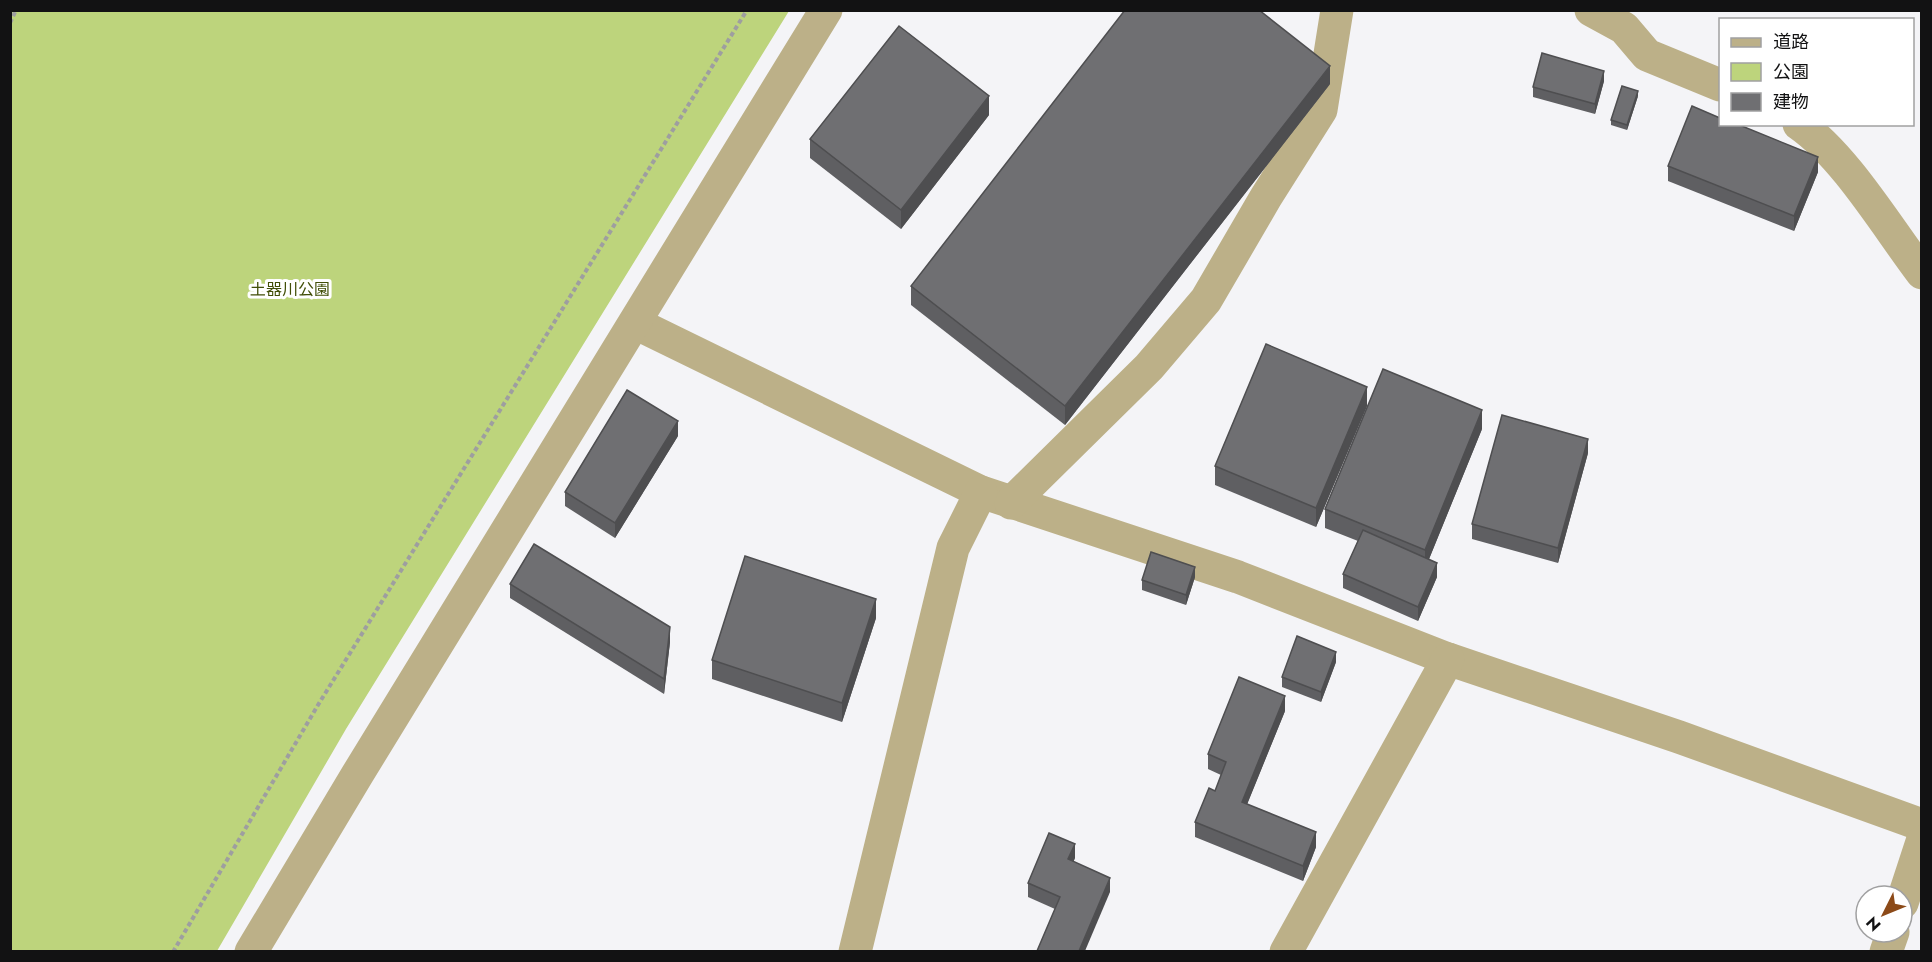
<svg xmlns="http://www.w3.org/2000/svg" width="1932" height="962" viewBox="0 0 1932 962" font-family="Jost,'Noto Sans JP',sans-serif">
<style>
.green{fill:#bdd47c}
.lines{fill:none;stroke-linecap:round;stroke-linejoin:round}
.path{stroke:#9e9ea0;stroke-width:4;stroke-dasharray:4.5 3;stroke-linecap:butt}
.minor{stroke:#bcb088;stroke-width:33}
.wall{fill:#5f5f62}
.shaded-wall{fill:#4e4e50}
.building{fill:#6f6f72;stroke:#4e4e50;stroke-width:1.5}
.labels{text-anchor:middle;dominant-baseline:central;stroke-width:6;stroke-linejoin:round;paint-order:stroke}
.park-label{font-size:16px;fill:#424f08;stroke:#fff}
</style>
<rect width="100%" height="100%" fill="#f4f4f7"/>
<path class="green" d="M10,11H789L346,729L217,951H11Z"/>
<g class="lines">
<g class="path">
<path d="M10,23L16,10"/>
<path d="M173,952L318,705L747,10"/>
</g>
<g class="minor">
<path d="M1591,10L1624,28L1647,55L1720,85"/>
<path d="M1799,124C1845,156 1887,227 1922,273"/>
<path d="M635,323L981,492L1238,577L1448,659L1679,737L1922,825"/>
<path d="M1011,503L1149,367L1206,300L1266,197L1321,110L1337,10"/>
<path d="M1902,903L1922,842"/>
<path d="M251,952L357,775L826,10"/>
<path d="M855,952L953,548L981,492"/>
<path d="M1286,952L1448,659"/>
<path d="M1886,952L1893,932"/>
</g>
</g>
<g class="wall">
<path d="M1604,81L1595,114L1533,97V87Z"/>
<path d="M1330,84L1065,425L911,305V286Z"/>
<path d="M1638,96L1627,130L1611,125V120Z"/>
<path d="M989,115L901,229L810,158V139Z"/>
<path d="M1668,166L1818,172L1794,231L1668,181Z"/>
<path d="M1367,406L1316,527L1215,485V466Z"/>
<path d="M1482,429L1429,559L1437,577L1418,621L1343,588V574L1358,541L1325,528V509Z"/>
<path d="M678,436L615,538L565,506V492Z"/>
<path d="M1588,453L1558,563L1472,539V524Z"/>
<path d="M1195,577L1186,605L1142,590V580Z"/>
<path d="M510,584L670,642L664,694L510,598Z"/>
<path d="M876,618L842,722L712,679V660Z"/>
<path d="M1336,662L1321,702L1282,687V677Z"/>
<path d="M1285,711L1247,804L1316,847L1303,881L1195,837V822L1215,791L1221,775L1208,769V754Z"/>
<path d="M1075,858L1073,862L1110,892L1055,909L1028,897V883Z"/>
</g>
<g class="shaded-wall">
<path d="M1330,66V84L1065,425V406Z"/>
<path d="M1604,71V81L1595,114V104Z"/>
<path d="M1638,91V96L1627,130V125Z"/>
<path d="M989,96V115L901,229V210Z"/>
<path d="M1818,157V172L1794,231V216Z"/>
<path d="M1367,387V406L1316,527V508Z"/>
<path d="M1482,410V429L1425,569V550Z"/>
<path d="M678,421V436L615,538V523Z"/>
<path d="M1588,439V453L1558,563V548Z"/>
<path d="M1437,563V577L1418,621V607Z"/>
<path d="M1195,567V577L1186,605V595Z"/>
<path d="M876,599V618L842,722V703Z"/>
<path d="M670,627V642L664,694V679Z"/>
<path d="M1336,652V662L1321,702V692Z"/>
<path d="M1285,696V711L1242,817V802Z"/>
<path d="M1316,832V847L1303,881V866Z"/>
<path d="M1075,844V858L1068,874V859Z"/>
<path d="M1110,878V892L1085,951H1079Z"/>
</g>
<g class="building">
<path d="M1125,10H1259L1330,66L1065,406L911,286Z"/>
<path d="M899,26L989,96L901,210L810,139Z"/>
<path d="M1542,53L1604,71L1595,104L1533,87Z"/>
<path d="M1622,86L1638,91L1627,125L1611,120Z"/>
<path d="M1692,106L1720,118V124H1737L1818,157L1794,216L1668,166Z"/>
<path d="M1266,344L1367,387L1316,508L1215,466Z"/>
<path d="M1383,369L1482,410L1425,550L1325,509Z"/>
<path d="M627,390L678,421L615,523L565,492Z"/>
<path d="M1502,415L1588,439L1558,548L1472,524Z"/>
<path d="M1363,530L1437,563L1418,607L1343,574Z"/>
<path d="M534,544L670,627L664,679L510,584Z"/>
<path d="M1151,552L1195,567L1186,595L1142,580Z"/>
<path d="M745,556L876,599L842,703L712,660Z"/>
<path d="M1297,636L1336,652L1321,692L1282,677Z"/>
<path d="M1239,677L1285,696L1242,802L1316,832L1303,866L1195,822L1209,788L1215,791L1226,762L1208,754Z"/>
<path d="M1049,833L1075,844L1068,859L1110,878L1079,951H1037L1060,897L1028,883Z"/>
</g>
<g class="labels">
<g class="park-label">
<text x="290" y="289">土器川公園</text>
</g>
</g>
<rect width="1932" height="962" fill="none" stroke="#121213" stroke-width="24"/>
<rect x="1719" y="18" width="195" height="108" fill="#ffffff" stroke="#a0a0a1" stroke-width="1.5"/>
<rect x="1731" y="38" width="30" height="9" fill="#bcb088" stroke="#a0a0a1" stroke-width="1.5"/>
<text x="1773" y="48" font-size="18" fill="#121213">道路</text>
<rect x="1731" y="63" width="30" height="18" fill="#bdd47c" stroke="#a0a0a1" stroke-width="1.5"/>
<text x="1773" y="78" font-size="18" fill="#121213">公園</text>
<rect x="1731" y="93" width="30" height="18" fill="#6f6f72" stroke="#a0a0a1" stroke-width="1.5"/>
<text x="1773" y="108" font-size="18" fill="#121213">建物</text>
<g transform="translate(1884 914) rotate(227)"><circle r="28" fill="#ffffff" stroke="#a0a0a1" stroke-width="1.5"/>
<path d="M0-4.5L10 22L0 15L-10 22Z" fill="#8c4a18"/>
<text y="-9" font-size="16" font-weight="bold" text-anchor="middle" fill="#121213">N</text>
</g>
</svg>
